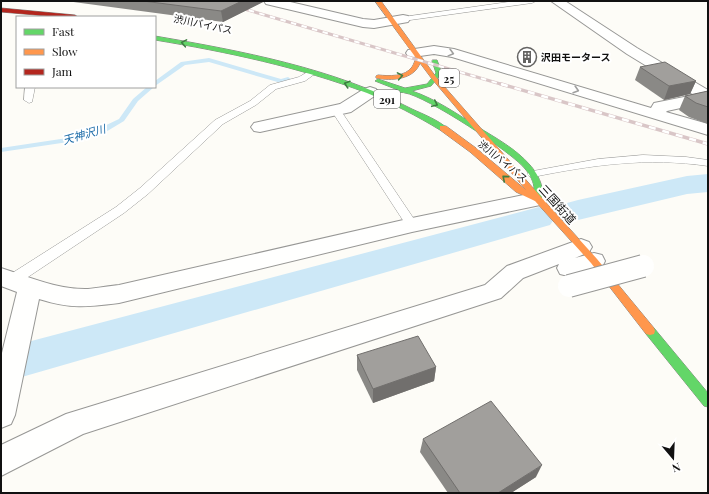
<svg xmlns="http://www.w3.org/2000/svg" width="709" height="494" viewBox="0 0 709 494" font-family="'Playfair Display','Noto Sans JP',serif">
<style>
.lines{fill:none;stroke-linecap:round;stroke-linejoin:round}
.stream{fill:#cde8f7;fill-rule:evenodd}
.canal{fill:#cde8f7;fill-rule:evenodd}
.lane-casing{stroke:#979795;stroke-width:1}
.street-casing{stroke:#979795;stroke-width:2}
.fast-casing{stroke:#858482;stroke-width:1}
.slow-casing{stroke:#858482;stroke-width:1}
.jam-casing{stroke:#858482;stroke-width:1}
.lane{fill:#fffffe;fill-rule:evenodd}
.street{fill:#fffffe;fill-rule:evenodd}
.fast{fill:#63d668;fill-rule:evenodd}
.slow{fill:#ff974d;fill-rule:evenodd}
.jam{fill:#b3261e;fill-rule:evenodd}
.rail-far1-casing{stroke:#d9c6c7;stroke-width:3}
.rail-casing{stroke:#d9c6c7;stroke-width:3.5}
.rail-far1{stroke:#fff;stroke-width:2;stroke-dasharray:5.5;stroke-linecap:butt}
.rail{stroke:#fff;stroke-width:2.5;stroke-dasharray:7;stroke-linecap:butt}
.street-bridge-casing{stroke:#979795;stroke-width:24;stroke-linecap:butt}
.street-bridge{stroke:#fffffe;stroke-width:22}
.wall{fill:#8a8986}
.shaded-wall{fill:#716f6d}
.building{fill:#a19f9c;stroke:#716f6d}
.oneway{stroke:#3e7d41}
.oneway2{stroke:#a0a09f}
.labels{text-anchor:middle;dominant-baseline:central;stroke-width:4;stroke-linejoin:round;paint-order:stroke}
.far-street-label{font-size:10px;fill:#111;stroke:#fff}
.far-poi-label{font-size:10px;font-weight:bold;fill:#111;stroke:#fff;text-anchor:start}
.shield{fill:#fff;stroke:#585858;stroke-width:1}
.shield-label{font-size:11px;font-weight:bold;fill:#111}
.far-water-label{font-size:11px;font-style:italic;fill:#1768a6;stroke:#fff}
.street-label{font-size:12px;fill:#111;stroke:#fff}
</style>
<rect width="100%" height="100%" fill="#fdfcf7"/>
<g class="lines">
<g class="stream">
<path d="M209,58L281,79L288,77L291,79L281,83L209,62L185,65L155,86V81L181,62Z"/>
<path d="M147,87H154L138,101L124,121L104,133L75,141L1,152V148L74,137L98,129L119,119L133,99Z"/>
</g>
<g class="canal">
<path d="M708,174V192L687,194L578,220L567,217L563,210L567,203L578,200L687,176Z"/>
<path d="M539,207L550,211L555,218L550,225L1,383V349Z"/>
</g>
<g class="lane-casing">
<g id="lane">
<path d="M516,1H536L532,3L403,21L399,19L403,17Z"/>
<path d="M311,70L316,73L305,81L276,89L256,105L223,124L148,194L124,213L16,285L11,286L6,285L4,281L6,277L116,207L140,188L215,120L250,101L270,85L299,77Z"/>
<path d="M25,87H35L32,102L29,103L24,100Z"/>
<path d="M336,107L339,108L416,222L418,225L416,228L412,229L408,228L331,110Z"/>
<path d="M643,155L686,157L708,160V166C648,157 592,165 533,177L529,176L527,174L529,172L533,171L598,159Z"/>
</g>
</g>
<g class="street-casing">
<g id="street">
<path d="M264,1H286L363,19L374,20L403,15L408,16L410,19L408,22L374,28L363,27L266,4Z"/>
<path d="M551,1H565L637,48L708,90V102L667,111L666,112L708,124V135L452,57L434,54L413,57L408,56L406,53L408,50L434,46L454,49L651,108L654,103L694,95L627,54Z"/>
<path d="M370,87L376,89L378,92L376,95L351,112L260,132L254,131L251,127L254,123L340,104L364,89Z"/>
<path d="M538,192L545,194L548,199L545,204L412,232L119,303C87,307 71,309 39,299L15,415L11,424L1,428V357L17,292L1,286V268C30,277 58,290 88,289C98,288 109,286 119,285L412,218Z"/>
<path d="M581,239L589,242L592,247L589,252L575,258L594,253L602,255L605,261L602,267L568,276L560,274L557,268L559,264L523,278L501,298L83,434L1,476V445L66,414L485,285L507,266Z"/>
</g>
</g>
<g class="fast-casing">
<g id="fast">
<path d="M155,36C242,51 333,68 412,109C423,114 438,120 447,128L443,130H440C417,116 392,103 367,93C299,67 227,52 155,40Z"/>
<path d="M433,60H437L442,73L431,86L412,91C436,99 457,114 478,127C496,138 516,149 530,165C538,174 546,189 541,201H535C533,197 534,193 534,189C534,182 530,175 526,170C514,153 424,95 405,93C403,92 401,93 399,92L398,90L375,81L378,79L405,88L427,84L436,73L432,61Z"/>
<path d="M650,327L654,328L708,393V407L704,406L646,334L645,331L646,328Z"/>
</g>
</g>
<g class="slow-casing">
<path id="slow" d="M375,1H381L436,77L541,197L597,259L654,328L655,331L654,334L650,335L646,334L591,263L535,201L516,192L470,152L440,130V126H446L476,148L526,190L432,79L420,63C414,80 391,81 376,78V76L378,75C389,76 405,77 412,67C414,64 415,60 416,58Z"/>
</g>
<g class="jam-casing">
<path id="jam" d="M1,8L75,15L78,17H58L1,12Z"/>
</g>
<use href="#lane" class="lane"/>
<use href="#street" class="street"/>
<use href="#fast" class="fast"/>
<use href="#slow" class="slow"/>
<use href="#jam" class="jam"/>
<g class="rail-far1-casing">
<path id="rail-far1" d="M217,1L504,85"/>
</g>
<g class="rail-casing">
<path id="rail" d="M501,84L708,144"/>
</g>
<use href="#rail-far1" class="rail-far1"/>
<use href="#rail" class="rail"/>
<g class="street-bridge-casing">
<path id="street-bridge" d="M569,286L643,266"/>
</g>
<use href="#street-bridge" class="street-bridge"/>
</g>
<g class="wall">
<path d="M66,1H263V2L223,22Z"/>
<path d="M640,67L696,81L690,94L664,100L635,80Z"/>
<path d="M708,91V124L689,117L679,110L685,96Z"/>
<path d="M357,355L436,367L434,381L373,403L357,370Z"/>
<path d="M423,439L536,477L511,493H448L420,452Z"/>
</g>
<g class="shaded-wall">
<path d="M242,1H263V2L223,22L221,11Z"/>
<path d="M696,81L690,94L664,100L669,86Z"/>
<path d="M436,367L434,381L373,403V389Z"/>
<path d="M542,465L536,477L511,493H498Z"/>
</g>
<g class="building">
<path d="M143,1H242L221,11Z"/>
<path d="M665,62L696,81L669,86L640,67Z"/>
<path d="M708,91V107L696,103L685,96Z"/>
<path d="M418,336L436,367L373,389L357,355Z"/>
<path d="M491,401L542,465L498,493H460L423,439Z"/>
</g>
<defs><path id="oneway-chevron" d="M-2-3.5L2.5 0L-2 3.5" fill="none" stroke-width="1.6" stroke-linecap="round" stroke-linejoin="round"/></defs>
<g class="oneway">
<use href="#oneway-chevron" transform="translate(184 43) rotate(-170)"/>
<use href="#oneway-chevron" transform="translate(400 76) rotate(-10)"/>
<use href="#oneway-chevron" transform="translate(347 84) rotate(-162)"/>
<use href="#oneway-chevron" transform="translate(435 104) rotate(25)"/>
<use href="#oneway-chevron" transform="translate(505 178) rotate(-140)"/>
</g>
<g class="oneway2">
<use href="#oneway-chevron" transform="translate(451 53) rotate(15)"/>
<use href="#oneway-chevron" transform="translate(576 90) rotate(17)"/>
</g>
<defs>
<g id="building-ring" transform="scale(1)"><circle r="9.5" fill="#fff" stroke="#646362" stroke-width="1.5"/><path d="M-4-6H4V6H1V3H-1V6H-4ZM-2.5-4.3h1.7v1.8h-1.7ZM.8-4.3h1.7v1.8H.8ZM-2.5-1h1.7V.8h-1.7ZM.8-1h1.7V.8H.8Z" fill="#646362"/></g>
</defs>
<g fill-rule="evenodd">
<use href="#building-ring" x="527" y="57"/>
</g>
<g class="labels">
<g class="far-street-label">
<text transform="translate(203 24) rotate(12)">渋川バイパス</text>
<text transform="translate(503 161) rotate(39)">渋川バイパス</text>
</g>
<g class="far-poi-label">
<text x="541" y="57">沢田モータース</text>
</g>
<g class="shield">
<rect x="439" y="69" width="20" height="18" rx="3"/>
<rect x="374" y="90" width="26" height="18" rx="3"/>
</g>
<g class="shield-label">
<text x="449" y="78">25</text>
<text x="387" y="99">291</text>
</g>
<g class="far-water-label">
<text transform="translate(84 134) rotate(-16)">天神沢川</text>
</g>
<g class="street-label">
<text transform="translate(558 204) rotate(48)">三国街道</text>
</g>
</g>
<rect width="709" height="494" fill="none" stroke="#111111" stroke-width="4"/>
<rect x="16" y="16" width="140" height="72" fill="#ffffff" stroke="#a0a0a0"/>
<rect x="24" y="29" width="20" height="6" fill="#63d668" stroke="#a0a0a0"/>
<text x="52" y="36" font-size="12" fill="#111111">Fast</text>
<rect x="24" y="49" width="20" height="6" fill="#ff974d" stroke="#a0a0a0"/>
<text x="52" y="56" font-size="12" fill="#111111">Slow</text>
<rect x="24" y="69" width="20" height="6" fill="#b3261e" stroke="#a0a0a0"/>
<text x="52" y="76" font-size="12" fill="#111111">Jam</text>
<g transform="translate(673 458) rotate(161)" stroke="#ffffff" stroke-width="3" paint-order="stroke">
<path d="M0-3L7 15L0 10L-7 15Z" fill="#111111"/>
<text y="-6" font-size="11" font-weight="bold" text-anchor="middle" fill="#111111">N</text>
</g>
</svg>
